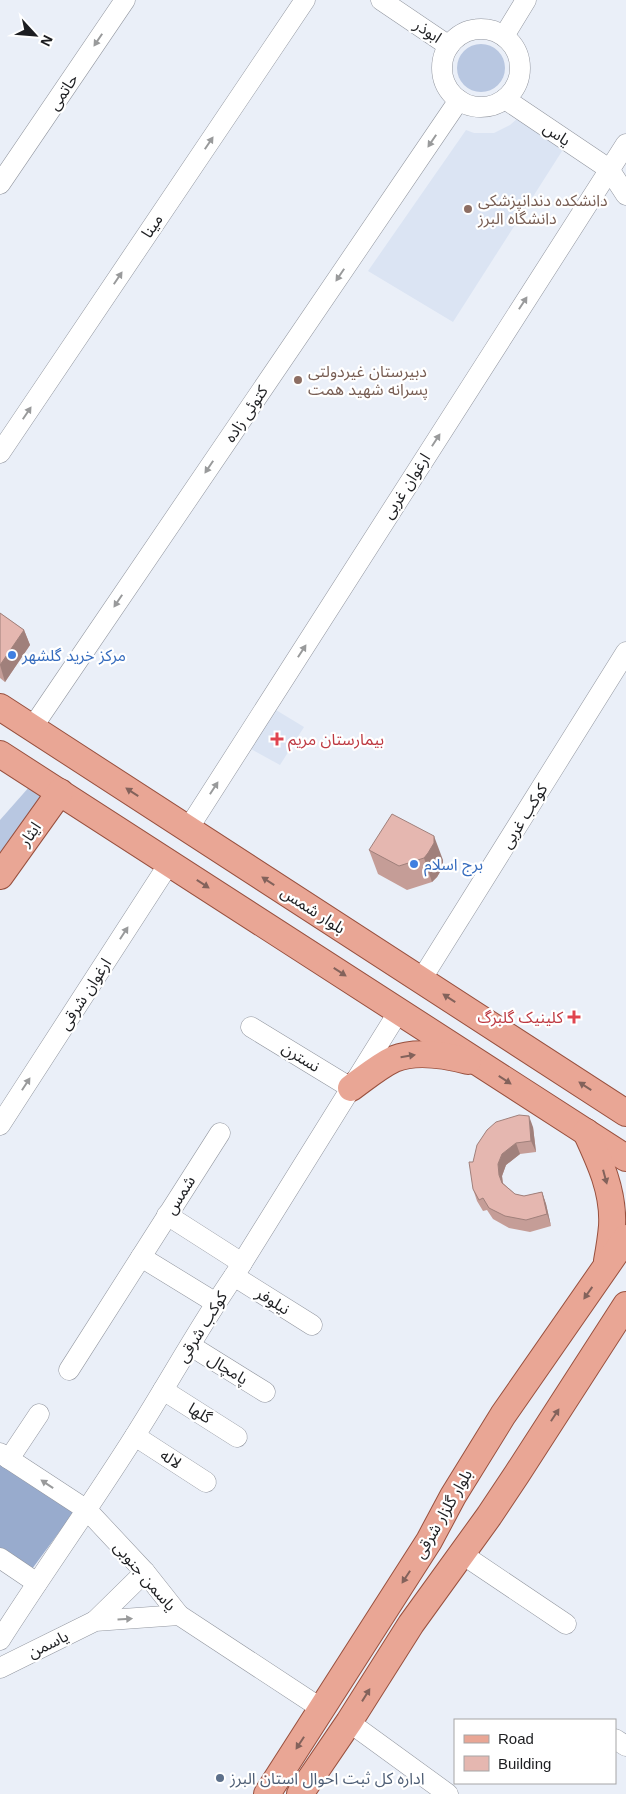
<svg xmlns="http://www.w3.org/2000/svg" width="626" height="1794" viewBox="0 0 626 1794" font-family="Helvetica,'Noto Sans Arabic',sans-serif">
<style>
.built{fill:#dbe4f3}
.green{fill:#b8c7e1}
.forest{fill:#98abcd}
.lines{fill:none;stroke-linecap:round;stroke-linejoin:round}
.minor-casing{stroke:#92969f;stroke-width:21}
.major-casing{stroke:#98503e;stroke-width:28}
.minor{stroke:#fff;stroke-width:20}
.major{stroke:#e9a695;stroke-width:26}
.wall{fill:#c59d97}
.shaded-wall{fill:#a0807b}
.building{fill:#e5b7b0;stroke:#a0807b}
.oneway{fill:#999a9b}
.oneway2{fill:#83625b}
.education-dot{fill:#8d6e63;stroke:#fff;stroke-width:2}
.shop-dot{fill:#3f7fe0;stroke:#fff;stroke-width:2}
.health-dot{fill:#e0444e;stroke:#fff;stroke-width:2}
.service-dot{fill:#5c6f8a;stroke:#fff;stroke-width:2}
.labels{text-anchor:middle;dominant-baseline:central;stroke-width:4.5;stroke-linejoin:round;paint-order:stroke}
.street-label{font-size:16px;fill:#1d1e21;stroke:#fff}
.education-label{font-size:16px;fill:#785e54;stroke:#fff;text-anchor:start}
.shop-label{font-size:16px;fill:#366cbe;stroke:#fff;text-anchor:start}
.health-label{font-size:16px;fill:#be3a42;stroke:#fff;text-anchor:start}
.service-label{font-size:16px;fill:#4e5e75;stroke:#fff;text-anchor:start}
</style>
<rect width="100%" height="100%" fill="#eaeff8"/>
<g class="built">
<path d="M518,118L564,148L453,322L368,271L466,130L474,133H494L510,125Z"/>
<path d="M276,710L304,727L280,765L251,749Z"/>
</g>
<g class="green">
<circle cx="481" cy="68" r="24"/>
<path d="M30,786L50,798L0,860V820Z"/>
</g>
<path class="forest" d="M0,1463L74,1512L32,1569L0,1548Z"/>
<g class="lines">
<g class="minor-casing">
<g id="minor">
<path d="M381,0L449,46"/>
<circle cx="481" cy="68" r="39"/>
<path d="M504,36L526,0"/>
<path d="M505,99L609,169L626,195"/>
<path d="M0,184L125,0"/>
<path d="M0,453L305,0"/>
<path d="M32,728L459,100"/>
<path d="M188,829L626,144"/>
<path d="M421,980L626,652"/>
<path d="M251,1027L351,1088"/>
<path d="M0,1125L170,862"/>
<path d="M167,1215L242,1263"/>
<path d="M141,1257L216,1303"/>
<path d="M234,1276L312,1325"/>
<path d="M191,1346L265,1392"/>
<path d="M69,1370L220,1133"/>
<path d="M163,1390L237,1437"/>
<path d="M135,1436L206,1482"/>
<path d="M0,1453L87,1510L145,1572L179,1615L322,1709"/>
<path d="M9,1459L39,1414"/>
<path d="M462,1554L566,1624"/>
<path d="M0,1558L37,1583"/>
<path d="M95,1621L145,1572"/>
<path d="M0,1640C44,1571 92,1504 136,1434C169,1382 199,1327 234,1276L399,1011"/>
<path d="M0,1668L95,1621L179,1615"/>
<path d="M349,1722L448,1794"/>
<path d="M615,1739L626,1746"/>
</g>
</g>
<g class="major-casing">
<g id="major">
<path d="M0,707L626,1113"/>
<path d="M0,754L626,1158"/>
<path d="M0,876L60,792"/>
<path d="M351,1088C365,1078 379,1066 394,1059C416,1050 445,1055 468,1061"/>
<path d="M586,1132C600,1162 614,1192 612,1226C611,1238 609,1250 607,1261"/>
<path d="M267,1794L429,1541L453,1496L503,1415L626,1238"/>
<path d="M300,1794L349,1722L411,1624L489,1516L517,1474L626,1305"/>
</g>
</g>
<use href="#minor" class="minor"/>
<use href="#major" class="major"/>
</g>
<g class="wall">
<path d="M0,613L24,630L30,645L5,682L0,678Z"/>
<path d="M369,850L443,860V867L437,877L432,882L407,890L378,874Z"/>
<path d="M533,1127L536,1152L520,1154L506,1165L502,1176L503,1183L515,1194L524,1196L542,1192L546,1204L551,1226L530,1232L509,1228L493,1219L487,1210L483,1211L477,1201L473,1189V1162Z"/>
</g>
<g class="shaded-wall">
<path d="M24,630L30,645L5,682L0,665Z"/>
<path d="M434,836L443,860V867L437,877L432,882L424,858Z"/>
<path d="M529,1116L533,1127L536,1152L531,1141Z"/>
<path d="M516,1143L520,1154L506,1165L502,1176L503,1186L499,1175L498,1164L502,1154Z"/>
<path d="M542,1192L546,1204L551,1226L547,1214Z"/>
</g>
<g class="building">
<path d="M0,613L24,630L0,665Z"/>
<path d="M392,814L434,836V843L428,853L424,858L399,866L369,850Z"/>
<path d="M519,1115L529,1116L531,1141L516,1143L502,1154L498,1164L499,1175L502,1183L515,1194L524,1196L542,1192L547,1214L526,1220L505,1216L489,1208L483,1198L479,1200L473,1189L469,1162H473L477,1145L487,1130L496,1122Z"/>
</g>
<defs><path id="oneway-solid" d="M-6-.8H1V-3.2L6.5 0L1 3.2V.8H-6Z" transform="scale(1.25)"/></defs>
<g class="oneway">
<use href="#oneway-solid" transform="translate(98 40) rotate(124)"/>
<use href="#oneway-solid" transform="translate(432 141) rotate(124)"/>
<use href="#oneway-solid" transform="translate(209 143) rotate(-56)"/>
<use href="#oneway-solid" transform="translate(340 275) rotate(124)"/>
<use href="#oneway-solid" transform="translate(118 278) rotate(-56)"/>
<use href="#oneway-solid" transform="translate(523 303) rotate(-57)"/>
<use href="#oneway-solid" transform="translate(27 413) rotate(-56)"/>
<use href="#oneway-solid" transform="translate(436 440) rotate(-57)"/>
<use href="#oneway-solid" transform="translate(209 467) rotate(124)"/>
<use href="#oneway-solid" transform="translate(118 601) rotate(124)"/>
<use href="#oneway-solid" transform="translate(302 651) rotate(-57)"/>
<use href="#oneway-solid" transform="translate(214 788) rotate(-57)"/>
<use href="#oneway-solid" transform="translate(124 933) rotate(-57)"/>
<use href="#oneway-solid" transform="translate(26 1084) rotate(-57)"/>
<use href="#oneway-solid" transform="translate(47 1484) rotate(-146)"/>
<use href="#oneway-solid" transform="translate(125 1619) rotate(-4)"/>
</g>
<g class="oneway2">
<use href="#oneway-solid" transform="translate(132 792) rotate(-147)"/>
<use href="#oneway-solid" transform="translate(268 881) rotate(-147)"/>
<use href="#oneway-solid" transform="translate(203 884) rotate(33)"/>
<use href="#oneway-solid" transform="translate(340 972) rotate(33)"/>
<use href="#oneway-solid" transform="translate(449 998) rotate(-147)"/>
<use href="#oneway-solid" transform="translate(408 1056) rotate(-9)"/>
<use href="#oneway-solid" transform="translate(505 1080) rotate(33)"/>
<use href="#oneway-solid" transform="translate(585 1086) rotate(-147)"/>
<use href="#oneway-solid" transform="translate(605 1177) rotate(75)"/>
<use href="#oneway-solid" transform="translate(588 1293) rotate(125)"/>
<use href="#oneway-solid" transform="translate(555 1415) rotate(-57)"/>
<use href="#oneway-solid" transform="translate(406 1577) rotate(123)"/>
<use href="#oneway-solid" transform="translate(366 1695) rotate(-58)"/>
<use href="#oneway-solid" transform="translate(300 1743) rotate(123)"/>
</g>
<g class="education-dot">
<circle cx="468" cy="209" r="5"/>
<circle cx="298" cy="380" r="5"/>
</g>
<g class="shop-dot">
<circle cx="12" cy="655" r="5"/>
<circle cx="414" cy="864" r="5"/>
</g>
<g class="health-dot">
<path d="M274.5 731.5h5v5h5v5h-5v5h-5v-5h-5v-5h5z"/>
<path d="M571.5 1009.5h5v5h5v5h-5v5h-5v-5h-5v-5h5z"/>
</g>
<circle class="service-dot" cx="220" cy="1778" r="5"/>
<g class="labels">
<g class="street-label">
<text transform="translate(428 31) rotate(34)">ابوذر</text>
<text transform="translate(63 92) rotate(-56)">حاتمی</text>
<text transform="translate(557 134) rotate(34)">یاس</text>
<text transform="translate(152 226) rotate(-56)">مینا</text>
<text transform="translate(246 414) rotate(-56)">کتوئی زاده</text>
<text transform="translate(406 486) rotate(-57)">ارغوان غربی</text>
<text transform="translate(524 816) rotate(-58)">کوکب غربی</text>
<text transform="translate(30 834) rotate(-55)">ایثار</text>
<text transform="translate(313 910) rotate(33)">بلوار شمس</text>
<text transform="translate(85 994) rotate(-57)">ارغوان شرقی</text>
<text transform="translate(301 1057) rotate(32)">نسترن</text>
<text transform="translate(180 1195) rotate(-58)">شمس</text>
<text transform="translate(273 1301) rotate(32)">نیلوفر</text>
<text transform="translate(202 1327) rotate(-58)">کوکب شرقی</text>
<text transform="translate(228 1369) rotate(32)">پامچال</text>
<text transform="translate(200 1413) rotate(32)">گلها</text>
<text transform="translate(171 1459) rotate(33)">لاله</text>
<text transform="translate(443 1514) rotate(-60)">بلوار گلزار شرقی</text>
<text transform="translate(145 1576) rotate(49)">یاسمن جنوبی</text>
<text transform="translate(48 1644) rotate(-26)">یاسمن</text>
</g>
<g class="education-label">
<text x="478" y="200">دانشکده دندانپزشکی<tspan x="478" dy="18">دانشگاه البرز</tspan></text>
<text x="308" y="371">دبیرستان غیردولتی<tspan x="308" dy="18">پسرانه شهید همت</tspan></text>
</g>
<g class="shop-label">
<text x="22" y="655">مرکز خرید گلشهر</text>
<text x="424" y="864">برج اسلام</text>
</g>
<g class="health-label">
<text x="288" y="739">بیمارستان مریم</text>
<text x="563" y="1017" text-anchor="end">کلینیک گلبرگ</text>
</g>
<g class="service-label">
<text x="230" y="1778">اداره کل ثبت احوال استان البرز</text>
</g>
</g>
<rect x="454" y="1719" width="162" height="65" fill="#ffffff" stroke="#a5a5a6"/>
<rect x="464" y="1735" width="25" height="8" fill="#e9a695" stroke="#a5a5a6"/>
<text x="498" y="1744" font-size="15" fill="#1d1e21">Road</text>
<rect x="464" y="1756" width="25" height="15" fill="#e5b7b0" stroke="#a5a5a6"/>
<text x="498" y="1769" font-size="15" fill="#1d1e21">Building</text>
<g transform="translate(35 35) rotate(116)" stroke="#ffffff" stroke-width="4" paint-order="stroke">
<path d="M0-4L9 19L0 12L-9 19Z" fill="#1d1e21"/>
<text y="-8" font-size="14" font-weight="bold" text-anchor="middle" fill="#1d1e21">N</text>
</g>
</svg>
